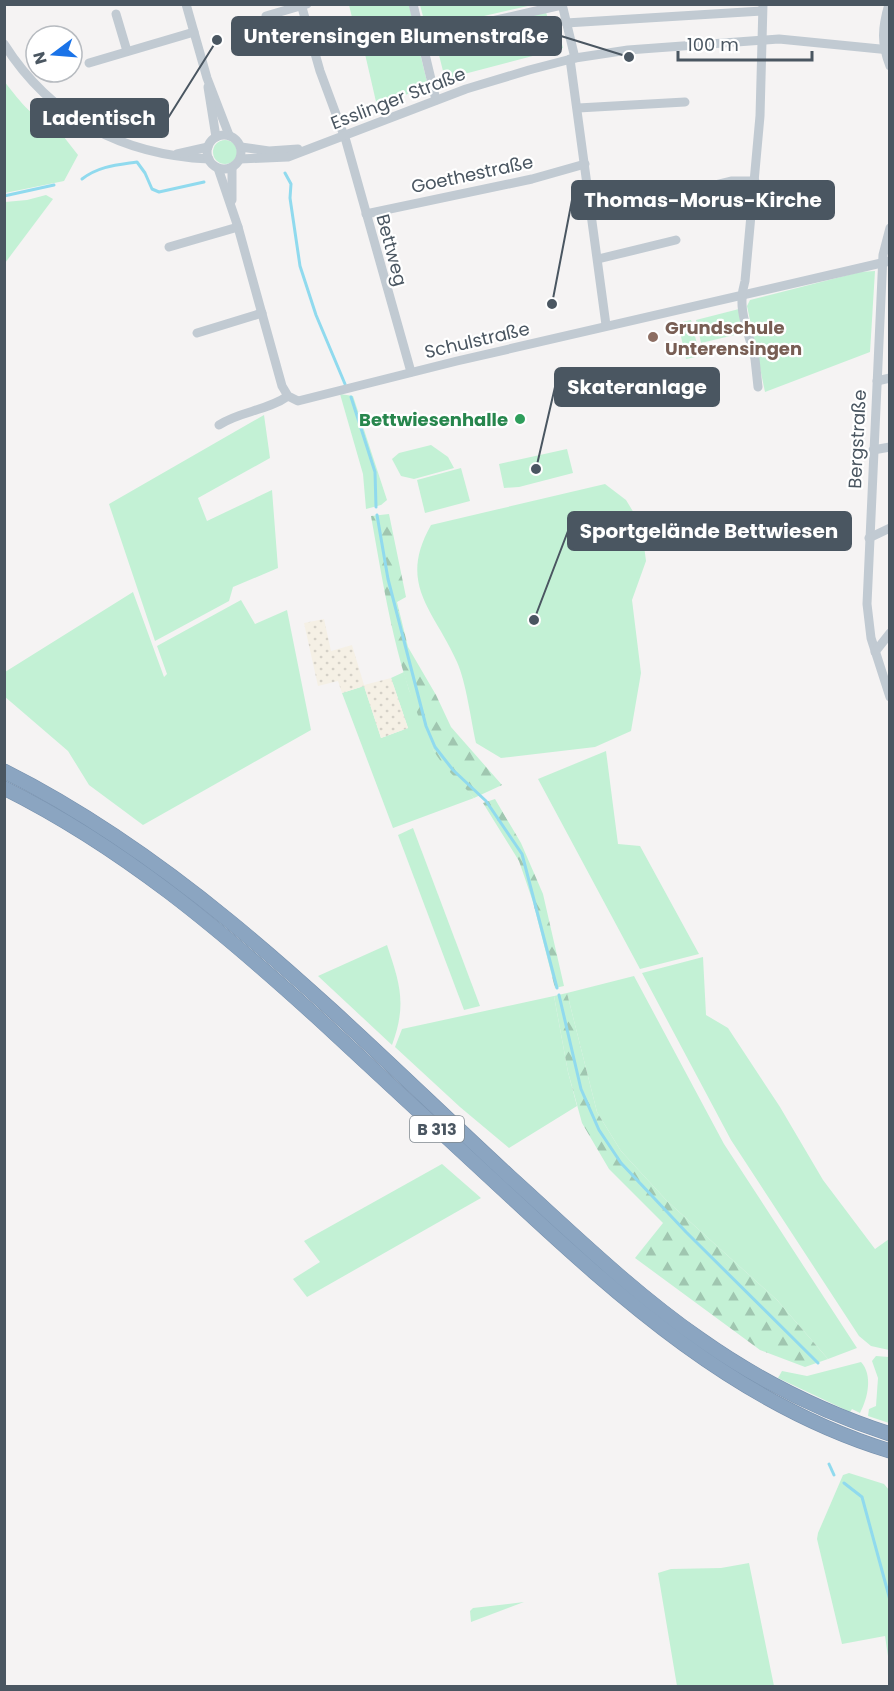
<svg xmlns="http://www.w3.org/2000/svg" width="894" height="1691" viewBox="0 0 894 1691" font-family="Poppins,sans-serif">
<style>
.green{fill:#c3f1d5}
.forest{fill:url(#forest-firs)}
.sand{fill:url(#sand-dots)}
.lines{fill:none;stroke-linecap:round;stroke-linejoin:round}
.stream{stroke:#90daee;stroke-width:3}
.highway-casing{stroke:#7690ad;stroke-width:15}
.minor{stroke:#c1cad2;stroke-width:9}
.highway{stroke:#8ba5c1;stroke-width:14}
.education-dot{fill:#8d6e63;stroke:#fff;stroke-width:2}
.leisure-dot{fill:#2e9e5b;stroke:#fff;stroke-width:2}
.labels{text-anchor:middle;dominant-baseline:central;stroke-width:4.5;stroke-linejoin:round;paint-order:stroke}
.shield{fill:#fff;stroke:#808990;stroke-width:1.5}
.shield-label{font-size:16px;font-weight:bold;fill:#4a5661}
.street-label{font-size:18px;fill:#4a5661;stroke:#fff}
.education-label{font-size:18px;font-weight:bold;fill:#785e54;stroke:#fff;text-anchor:start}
.leisure-label{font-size:18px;font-weight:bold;fill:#27864d;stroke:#fff;text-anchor:end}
.leader{fill:none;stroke:#4a5661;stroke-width:2}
.callout-dot{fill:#4a5661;stroke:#fff;stroke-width:2}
.callout{fill:#4a5661;stroke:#4a5661;stroke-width:2}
.callout-label{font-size:20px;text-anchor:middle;font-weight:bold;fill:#fff}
</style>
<defs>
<pattern id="forest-firs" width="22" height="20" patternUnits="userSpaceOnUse" patternTransform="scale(1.5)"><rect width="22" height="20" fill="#c3f1d5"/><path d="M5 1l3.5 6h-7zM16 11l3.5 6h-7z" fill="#a0c6b0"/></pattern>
<pattern id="sand-dots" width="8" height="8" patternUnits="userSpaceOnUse" patternTransform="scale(1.5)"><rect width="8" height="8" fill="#f5f0e5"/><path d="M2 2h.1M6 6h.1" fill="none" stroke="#d4d0c7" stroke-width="1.8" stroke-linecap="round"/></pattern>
</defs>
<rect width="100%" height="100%" fill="#f5f3f3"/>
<g class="green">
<path d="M349,5H409L412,17L377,25L378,30L356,34Z"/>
<path d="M420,5V4L532,5L432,28L425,24Z"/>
<path d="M546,12L548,19L555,17L563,48L445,79L435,39Z"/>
<path d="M414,28L428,86L377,106L362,41Z"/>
<path d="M4,81C16,96 33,121 53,123L78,155L64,181L5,193Z"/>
<circle cx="225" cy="152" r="12"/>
<path d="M46,195L53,199L5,263V202L27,200Z"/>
<path d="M875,271L870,352L765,392L747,306L750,300L860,272Z"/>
<path d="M739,309L743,333L701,343L696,320Z"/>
<path d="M691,320L700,356L686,359L678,323Z"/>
<path d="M340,394L353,396L387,500L381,505L366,509L363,474Z"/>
<path d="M264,415L270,458L198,498L207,521L272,490L278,568L233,587L229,601L155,641L109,504Z"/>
<path d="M431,445L448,457L454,468L414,479L401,476L392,459L399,453Z"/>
<path d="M567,449L573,473L519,487L504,488L499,464Z"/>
<path d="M461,468L470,501L425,513L417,480Z"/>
<path d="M605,484L626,500L637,518L643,538L646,561L632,600L641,673L631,731L595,747L501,758L476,743C471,720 466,682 457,662C434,610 397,585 431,525Z"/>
<path d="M133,592L164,677L167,674L157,646L241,600L255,624L287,610L311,730L143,825L89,785L68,751L4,696L5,672Z"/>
<path d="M404,672L409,690L434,751L474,798L393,828L342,693L364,686L381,738L408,728L391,678Z"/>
<path d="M606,751L618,844L640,846L699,954L640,969L538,779Z"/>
<path d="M413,828L480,1006L464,1010L398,835Z"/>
<path d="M387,945C400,984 407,1004 392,1045L318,976Z"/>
<path d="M703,957L706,1015L728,1028L780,1107L823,1180L875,1249L889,1239V1350L871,1346L859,1336L731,1140L642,973Z"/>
<path d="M634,976L724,1144L857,1348L828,1359L777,1300L667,1201L621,1151L597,1112L567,993Z"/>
<path d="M554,996L568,1072L577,1106L509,1148L460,1107L395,1047L402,1029Z"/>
<path d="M442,1164L481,1198L307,1297L293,1279L320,1262L304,1241Z"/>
<path d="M876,1356L889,1357V1423L868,1416L869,1409L876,1406L878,1378L872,1361Z"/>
<path d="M861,1362C873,1375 868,1398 860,1413L852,1409L850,1412L778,1378L782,1371L807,1376Z"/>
<path d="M849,1473L884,1484L889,1490V1663L885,1636L842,1644L817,1539L818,1533L843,1475Z"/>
<path d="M749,1563L774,1686H677L658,1573L671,1569L721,1568Z"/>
<path d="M524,1602L471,1622L470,1611L473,1608Z"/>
</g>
<g class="forest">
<path d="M389,514L406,597L397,602L408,647L436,695L451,727L502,785L474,798C462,784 441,765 433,749C397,677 385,594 371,516Z"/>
<path d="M495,799L521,843L543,894L564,986L555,988L533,902L519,861L483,803Z"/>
<path d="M567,993L597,1112L621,1151L667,1201L777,1300L828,1359L805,1367L760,1350L635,1258L663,1223L609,1169L582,1123L568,1072L554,996Z"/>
</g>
<path class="sand" d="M324,619L331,651L352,645L364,685L391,678L408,728L381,738L364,686L342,693L338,681L318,686L304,623Z"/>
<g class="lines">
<g class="stream">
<path d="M285,173L291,184L290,198L300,266L316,315L345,384"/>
<path d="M82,179C99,166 117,165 137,162L145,173L152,189L159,192L204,182"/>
<path d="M4,196L54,185"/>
<path d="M351,397L375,472L376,507"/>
<path d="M377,515L388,579L426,726L435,747L453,770L486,801L522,854L557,988"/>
<path d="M559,995L581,1089L599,1130L621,1163L686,1232L818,1363"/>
<path d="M829,1464L834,1475"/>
<path d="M844,1483L862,1497L890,1600"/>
</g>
<g class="highway-casing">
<g id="highway">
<path d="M4,771C199,869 351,1030 509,1176C571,1232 631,1291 700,1339C758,1380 822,1412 890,1434"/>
<path d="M4,788C124,848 221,930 319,1019C382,1077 445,1136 508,1194C621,1299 738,1405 890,1451"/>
</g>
</g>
<g class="minor">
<path d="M186,4L207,78L229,135"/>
<path d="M301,4L320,71L346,141L411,372"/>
<path d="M413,4L436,100"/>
<path d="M562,4L575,58"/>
<path d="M889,4C882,28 881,43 890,66"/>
<path d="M116,14L127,51"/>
<path d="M266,16L307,4"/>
<path d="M566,23L762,11"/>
<path d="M378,33L418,23"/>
<path d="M421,37L562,5"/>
<path d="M4,44C51,118 122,155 209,159"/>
<path d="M570,59L606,325"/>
<path d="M89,63L194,32"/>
<path d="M208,87L216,137"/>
<path d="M578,108L685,102"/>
<circle cx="224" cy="152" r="17"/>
<path d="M241,147L269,151L298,149"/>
<path d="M177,154L208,147"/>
<path d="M240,159L288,157L466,89L529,70L575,58L628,50L779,39L890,50"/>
<path d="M218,168L238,227L282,386L288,396L298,401L457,361L890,261"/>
<path d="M232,168V200"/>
<path d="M366,214L532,179L585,164"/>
<path d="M591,215L731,181H755"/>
<path d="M890,228L883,255L867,604L871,638L890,697"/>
<path d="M169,247L238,227"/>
<path d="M598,259L676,240"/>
<path d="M197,333L262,313"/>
<path d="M877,381L890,378"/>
<path d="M758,387C757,378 756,368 755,359C749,331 736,310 745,281L760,116L763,4"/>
<path d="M219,425C240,411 267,411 288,396"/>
<path d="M873,450L890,447"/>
<path d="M869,538L890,528"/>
<path d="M875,652L890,633"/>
</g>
<use href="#highway" class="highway"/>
</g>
<circle class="education-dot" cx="653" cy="337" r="6"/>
<circle class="leisure-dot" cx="520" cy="419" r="6"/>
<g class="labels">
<rect class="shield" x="410" y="1116" width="54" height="26" rx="4.5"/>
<g class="shield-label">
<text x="437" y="1129">B 313</text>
</g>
<g class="street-label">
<text transform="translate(398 98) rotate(-21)">Esslinger Straße</text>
<text transform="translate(472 174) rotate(-12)">Goethestraße</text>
<text transform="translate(392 250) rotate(75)">Bettweg</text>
<text transform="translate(477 340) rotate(-13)">Schulstraße</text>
<text transform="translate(857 439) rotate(-87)">Bergstraße</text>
</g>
<g class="education-label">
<text x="665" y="327">Grundschule<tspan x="665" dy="21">Unterensingen</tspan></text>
</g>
<g class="leisure-label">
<text x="508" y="419">Bettwiesenhalle</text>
</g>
</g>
<path class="leader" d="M629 57L561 36M217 40L168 118M552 304L572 200M536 469L555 387M534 620L568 531"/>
<g class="callout-dot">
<circle cx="629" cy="57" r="6"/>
<circle cx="217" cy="40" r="6"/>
<circle cx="552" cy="304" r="6"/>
<circle cx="536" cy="469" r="6"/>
<circle cx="534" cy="620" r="6"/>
</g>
<g class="callout">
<rect x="232" y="17" width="329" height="38" rx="6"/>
<rect x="31" y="99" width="137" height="38" rx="6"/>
<rect x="572" y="181" width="262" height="38" rx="6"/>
<rect x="555" y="368" width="164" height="38" rx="6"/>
<rect x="568" y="512" width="283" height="38" rx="6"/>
</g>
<g class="callout-label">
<text x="396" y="43">Unterensingen Blumenstraße</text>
<text x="99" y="125">Ladentisch</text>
<text x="703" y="207">Thomas-Morus-Kirche</text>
<text x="637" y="394">Skateranlage</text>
<text x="709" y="538">Sportgelände Bettwiesen</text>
</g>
<rect width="894" height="1691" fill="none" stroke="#4a5661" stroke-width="12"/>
<g transform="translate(54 54) rotate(254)"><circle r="28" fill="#ffffff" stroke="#b7bbc0" stroke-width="1.5"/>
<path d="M0-4.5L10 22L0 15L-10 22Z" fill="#1a73e8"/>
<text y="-9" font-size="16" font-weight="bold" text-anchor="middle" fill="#4a5661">N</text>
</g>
<path d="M678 51v9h134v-9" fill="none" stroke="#4a5661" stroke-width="3"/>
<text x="687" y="51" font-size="18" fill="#4a5661" stroke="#ffffff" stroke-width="4.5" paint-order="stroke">100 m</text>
</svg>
